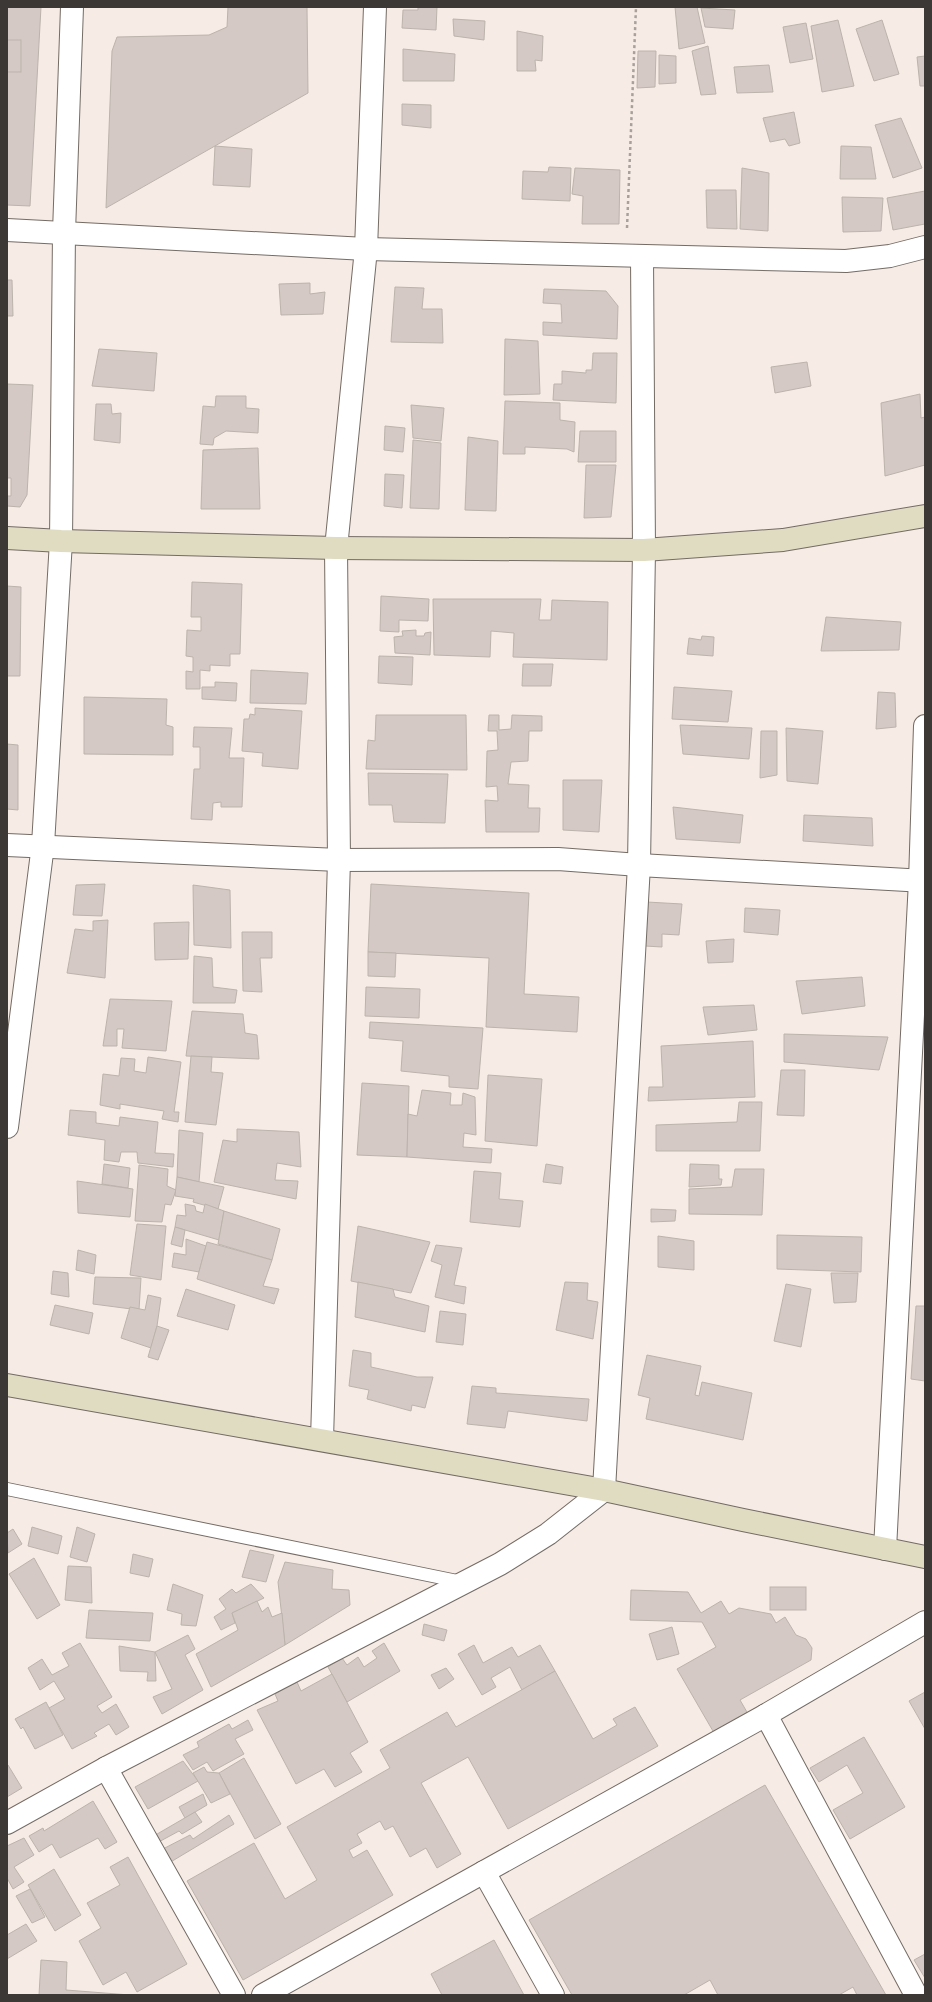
<svg xmlns="http://www.w3.org/2000/svg" width="932" height="2002" viewBox="0 0 932 2002" font-family="Karla,sans-serif">
<style>
.building{fill:#d4c9c4;stroke:#bdb3ad}
.lines{fill:none;stroke-linecap:round;stroke-linejoin:round}
.lane-casing{stroke:#746b65;stroke-width:14}
.street-casing{stroke:#746b65;stroke-width:24}
.secondary-casing{stroke:#746b65;stroke-width:24}
.path{stroke:#a9a09b;stroke-width:2.5;stroke-dasharray:3 3;stroke-linecap:butt}
.lane{stroke:#fff;stroke-width:12}
.street{stroke:#fff;stroke-width:22}
.secondary{stroke:#e0dcc2;stroke-width:22}
</style>
<rect width="100%" height="100%" fill="#f7ebe5"/>
<g class="building">
<path d="M7,7H41L30,206L7,205Z"/>
<path d="M228,7H307L308,93L106,208L112,51L117,37L209,35L227,27Z"/>
<path d="M418,7H437L436,30L402,28L403,10H418Z"/>
<path d="M675,7H697L705,43L679,49Z"/>
<path d="M701,8L735,10L733,29L705,27Z"/>
<path d="M453,19L485,21L484,40L454,36Z"/>
<path d="M838,20L854,86L822,92L811,26Z"/>
<path d="M882,20L899,74L874,81L856,29Z"/>
<path d="M806,23L813,59L790,63L783,27Z"/>
<path d="M517,31L543,36L542,61L535,60L536,71H517Z"/>
<rect x="7" y="40" width="14" height="32"/>
<path d="M708,46L716,94L701,95L692,51Z"/>
<path d="M403,49L455,54L454,81H403Z"/>
<path d="M638,51H656L655,87L637,88Z"/>
<path d="M659,55L676,56V83L659,84Z"/>
<path d="M925,56V86H920L917,57Z"/>
<path d="M769,65L773,92L737,93L734,67Z"/>
<path d="M402,104L431,105V128L402,125Z"/>
<path d="M794,112L800,143L789,146L785,139L770,142L763,118Z"/>
<path d="M901,118L922,168L893,178L875,125Z"/>
<path d="M215,146L252,149L250,187L213,185Z"/>
<path d="M841,146L871,147L876,179H840Z"/>
<path d="M549,167L571,168L570,201L522,199L523,171L548,172Z"/>
<path d="M575,168L620,170L619,224H582L583,196L572,194Z"/>
<path d="M742,168L769,173L768,231L740,229Z"/>
<path d="M706,190H736L737,229L707,228Z"/>
<path d="M925,191V224L893,230L887,198Z"/>
<path d="M842,197L883,198L881,231L843,232Z"/>
<path d="M7,280H12L13,316H7Z"/>
<path d="M310,283V294L325,292L323,314L281,315L279,284Z"/>
<path d="M395,287L424,288L422,309H442L443,343L391,342Z"/>
<path d="M544,289L606,291L618,306L617,339L543,335V322L562,323L561,304L543,303Z"/>
<path d="M505,339L538,341L540,394L504,395Z"/>
<path d="M99,349L157,353L154,391L92,386Z"/>
<path d="M593,353H617L616,403L553,400L554,384H562V371L586,373V370H592Z"/>
<path d="M807,362L811,386L775,393L771,367Z"/>
<path d="M7,384L33,385L27,495L20,507L7,506V496H11V478H7Z"/>
<path d="M920,394L921,418L925,417V465L885,476L881,403Z"/>
<path d="M216,396H246V408L259,409L258,433L226,431L214,438L213,445L200,444L203,406L215,407Z"/>
<path d="M505,401L560,403V420L575,422L574,452L567,449L525,447V454H503Z"/>
<path d="M96,404H111L112,414L121,413L120,443L94,440Z"/>
<path d="M411,405L444,408L441,441L413,438Z"/>
<path d="M385,426L405,428L403,452L384,450Z"/>
<path d="M580,431H616V462H578Z"/>
<path d="M468,437L498,441L496,511L465,510Z"/>
<path d="M413,440L441,443L439,509L410,508Z"/>
<path d="M258,448L260,509H201L203,450Z"/>
<path d="M586,465H616L611,517L584,518Z"/>
<path d="M385,474L404,475L402,508L384,506Z"/>
<path d="M192,582L242,584L240,654H230V666L210,665V671L200,670V689H186V671L193,672V657L186,656L187,630L201,631V617H191Z"/>
<path d="M7,586L21,587L20,676H7Z"/>
<path d="M381,596L429,599L428,621L399,620V632L380,631Z"/>
<path d="M433,599H541L539,620H551L552,600L608,602L607,660L513,657L514,633L491,631L490,657L434,655Z"/>
<path d="M826,617L901,622L899,650L821,651Z"/>
<path d="M416,630V636H424L425,633L431,632L430,655L395,653L394,637L403,636L402,631Z"/>
<path d="M702,636L714,637L713,656L687,654L689,638L701,640Z"/>
<path d="M379,656L413,657L412,685L378,683Z"/>
<path d="M523,664H553L551,686H522Z"/>
<path d="M251,670L308,673L306,704L250,703Z"/>
<path d="M215,682L237,683L236,701L202,699V687H215Z"/>
<path d="M674,687L732,691L728,722L672,719Z"/>
<path d="M878,692L895,693L896,727L876,729Z"/>
<path d="M84,697L167,699L166,725L173,727V755L84,754Z"/>
<path d="M255,708L302,711L298,769L262,766L263,753L242,751L244,719H249L250,714L255,715Z"/>
<path d="M376,715H466L467,770L366,769L368,740L375,741Z"/>
<path d="M489,715H499V730L511,729L512,715L542,716V731H529L528,761L511,762L508,784L529,785L528,808H540L539,832H486L485,800L498,801L497,786L486,787L487,751L498,750L497,731H488Z"/>
<path d="M680,725L752,728L749,759L683,754Z"/>
<path d="M194,727L232,728L229,758H244L242,807H221V802L213,803L212,820L191,819L194,769H200V747H193Z"/>
<path d="M786,728L823,731L818,784L787,781Z"/>
<path d="M761,731H777V775L760,778Z"/>
<path d="M7,744L18,745V810L7,809Z"/>
<path d="M368,773L448,774L445,823L394,822L392,805H369Z"/>
<path d="M563,780H602L599,832L563,830Z"/>
<path d="M673,807L743,815L740,843L676,839Z"/>
<path d="M804,815L872,818L873,846L803,841Z"/>
<path d="M105,884L102,916L73,915L76,885Z"/>
<path d="M371,884L529,893L524,994L579,997L577,1032L486,1027L489,958L368,952Z"/>
<path d="M193,885L230,890L231,948L194,945Z"/>
<path d="M647,902L682,904L679,935L662,934V947L645,946Z"/>
<path d="M745,908L780,910L778,935L744,932Z"/>
<path d="M108,920L105,978L67,973L75,929L93,931V921Z"/>
<path d="M189,922L188,959L155,960L154,923Z"/>
<path d="M242,932H272V958H260L262,992L243,991Z"/>
<path d="M734,939L733,962L708,963L706,941Z"/>
<path d="M368,952L396,953L395,977L368,976Z"/>
<path d="M194,956L212,958L213,987L237,990L235,1003H193Z"/>
<path d="M862,977L865,1006L802,1014L796,981Z"/>
<path d="M366,987L420,989L419,1018L365,1016Z"/>
<path d="M110,999L172,1001L166,1051L122,1048L124,1029H117V1046H103Z"/>
<path d="M754,1005L757,1030L708,1035L703,1007Z"/>
<path d="M192,1011L243,1014L245,1033L257,1035L259,1059L186,1056Z"/>
<path d="M370,1022L483,1028L478,1089L449,1087V1076L401,1071L403,1041L369,1038Z"/>
<path d="M784,1034L888,1037L879,1070L784,1062Z"/>
<path d="M753,1041L755,1097L648,1101L649,1087H663L661,1046Z"/>
<path d="M191,1056L212,1057L211,1072L223,1073L216,1125L185,1122Z"/>
<path d="M148,1057L181,1062L174,1112H179L178,1122L162,1119L164,1111L120,1104V1109L100,1105L103,1074L119,1076L121,1058L135,1059L134,1071L146,1073Z"/>
<path d="M781,1070H805L804,1116L777,1115Z"/>
<path d="M488,1075L542,1079L537,1146L485,1141Z"/>
<path d="M362,1083L409,1086L407,1157L357,1155Z"/>
<path d="M422,1090L451,1093L450,1105H462L463,1093L475,1097L476,1135L464,1133L463,1147L492,1149L491,1163L407,1157L408,1114L417,1116Z"/>
<path d="M739,1102H762L760,1151H656V1125L737,1122Z"/>
<path d="M70,1110L96,1112V1123L119,1126L120,1117L158,1122L155,1153L174,1154L173,1167L138,1163L137,1152H121L119,1162L104,1160L105,1140L68,1135Z"/>
<path d="M237,1129L299,1132L301,1167L277,1163L275,1180L298,1181L296,1199L214,1182L223,1140L237,1142Z"/>
<path d="M179,1130L203,1133L199,1182L177,1177Z"/>
<path d="M104,1164L130,1168L128,1188L102,1184Z"/>
<path d="M546,1164L563,1167L561,1184L543,1182Z"/>
<path d="M690,1164L719,1165V1179H722L721,1185L689,1187Z"/>
<path d="M139,1165L168,1169L167,1186L176,1190L171,1205L165,1204L162,1222L135,1221Z"/>
<path d="M735,1169H764L762,1215L689,1214V1189L732,1187Z"/>
<path d="M474,1171L501,1173L499,1199L523,1201L520,1227L470,1222Z"/>
<path d="M177,1177L224,1187L218,1209L193,1202L194,1199L175,1196Z"/>
<path d="M77,1181L133,1189L130,1217L78,1213Z"/>
<path d="M185,1204L195,1206L196,1211L203,1213L205,1204L224,1211L219,1240L175,1227L177,1215L186,1216Z"/>
<path d="M651,1209L676,1210L675,1221L651,1222Z"/>
<path d="M224,1211L280,1229L272,1260L218,1244Z"/>
<path d="M137,1224L166,1226L161,1280L130,1275Z"/>
<path d="M358,1226L430,1242L411,1293L351,1281Z"/>
<path d="M175,1227L185,1230L182,1247L171,1244Z"/>
<path d="M777,1235L862,1237L861,1272L777,1269Z"/>
<path d="M658,1236L694,1241V1270L658,1267Z"/>
<path d="M186,1239L206,1246L199,1272L172,1267L174,1253L186,1255Z"/>
<path d="M207,1242L272,1260L263,1286L279,1289L274,1304L197,1279Z"/>
<path d="M436,1245L462,1248L454,1285L466,1287L464,1304L435,1297L442,1265L431,1261Z"/>
<path d="M78,1250L96,1255L94,1274L76,1270Z"/>
<path d="M53,1271L68,1273L69,1297L51,1294Z"/>
<path d="M831,1273H858L856,1302L834,1303Z"/>
<path d="M95,1277L141,1278L139,1310L93,1304Z"/>
<path d="M358,1282L393,1289L395,1297L429,1306L425,1332L355,1317Z"/>
<path d="M565,1282L588,1283L587,1300L598,1302L593,1339L556,1330Z"/>
<path d="M786,1284L811,1289L801,1347L774,1341Z"/>
<path d="M186,1289L235,1305L228,1330L177,1316Z"/>
<path d="M148,1295L161,1298L157,1326L151,1348L121,1338L130,1307L145,1310Z"/>
<path d="M55,1305L93,1313L89,1334L50,1325Z"/>
<path d="M916,1306H925V1381L911,1379Z"/>
<path d="M440,1311L466,1314L463,1345L436,1342Z"/>
<path d="M157,1326L169,1330L158,1360L148,1357Z"/>
<path d="M353,1350L371,1353V1367L417,1377H433L425,1408L412,1405L411,1411L367,1399L369,1390L349,1386Z"/>
<path d="M647,1355L701,1366L695,1395L699,1396L702,1382L752,1393L743,1440L646,1419L650,1398L638,1395Z"/>
<path d="M472,1386L496,1388V1393L589,1399L587,1421L508,1411L505,1428L467,1424Z"/>
<path d="M32,1527L62,1536L58,1554L28,1546Z"/>
<path d="M77,1527L95,1534L87,1562L70,1557Z"/>
<path d="M13,1529L22,1544L8,1553L7,1533Z"/>
<path d="M250,1550L274,1555L266,1582L242,1577Z"/>
<path d="M133,1554L153,1559L149,1577L130,1573Z"/>
<path d="M34,1558L60,1605L37,1619L9,1574Z"/>
<path d="M285,1562L333,1570L332,1589L349,1590L350,1605L285,1645L278,1582Z"/>
<path d="M68,1566L91,1567L92,1603L65,1600Z"/>
<path d="M173,1584L203,1595L196,1626L181,1625L182,1614L167,1610Z"/>
<path d="M251,1584L264,1598L232,1613L235,1623L221,1630L214,1617L226,1609L219,1599L232,1589L236,1593Z"/>
<rect x="770" y="1587" width="36" height="23"/>
<path d="M631,1590L688,1592L701,1613L721,1601L729,1614L739,1608L771,1614L776,1623L785,1617L796,1635L806,1639L812,1648L811,1660L740,1700L751,1719L717,1738L677,1669L716,1647L702,1622L630,1620Z"/>
<path d="M257,1601L262,1612L268,1607L272,1617L282,1613L285,1645L211,1687L196,1654L238,1630L232,1613Z"/>
<path d="M89,1610L153,1613L150,1641L86,1638Z"/>
<path d="M424,1624L447,1630L444,1641L422,1635Z"/>
<path d="M672,1627L679,1654L657,1660L649,1634Z"/>
<path d="M188,1635L195,1649L185,1655L203,1690L162,1714L153,1697L172,1689L155,1652Z"/>
<path d="M80,1643L112,1697L97,1706L102,1713L116,1704L129,1727L116,1735L109,1724L94,1733L97,1736L72,1749L49,1708L65,1699L54,1681L40,1690L28,1668L42,1659L52,1675L69,1666L62,1653Z"/>
<path d="M384,1643L400,1671L347,1702L328,1667L342,1658L347,1665L358,1657L364,1667L377,1658L372,1651Z"/>
<path d="M474,1645L483,1663L512,1647L518,1657L540,1645L555,1671L522,1690L510,1667L491,1678L496,1687L482,1695L458,1654Z"/>
<path d="M119,1646L155,1652L156,1681H147L148,1672L120,1671Z"/>
<path d="M446,1668L454,1679L439,1689L431,1675Z"/>
<path d="M555,1671L593,1739L617,1725L613,1719L635,1707L658,1746L508,1829L468,1757L421,1783L461,1854L437,1868L426,1848L410,1857L393,1826L385,1830L380,1821L357,1834L362,1843L349,1850L353,1858L367,1850L393,1895L243,1980L187,1881L254,1843L285,1899L317,1880L287,1827L390,1768L380,1750L447,1712L456,1727Z"/>
<path d="M332,1674L368,1742L350,1753L362,1772L335,1787L324,1769L296,1784L257,1710L278,1701L275,1694L297,1682L301,1691Z"/>
<path d="M925,1692V1729L909,1701Z"/>
<path d="M46,1702L63,1735L35,1749L23,1727L21,1729L15,1719Z"/>
<path d="M248,1720L253,1730L235,1739L244,1754L213,1771L207,1762L193,1770L183,1755L199,1747L197,1742L229,1724L232,1729Z"/>
<path d="M864,1737L905,1807L850,1839L833,1810L863,1793L847,1765L819,1782L810,1768Z"/>
<path d="M244,1758L281,1824L255,1839L219,1773Z"/>
<path d="M183,1761L198,1781L148,1809L135,1787Z"/>
<path d="M8,1765L22,1788L7,1797V1766Z"/>
<path d="M204,1767L207,1772L219,1773L230,1794L211,1803L193,1773Z"/>
<path d="M765,1785L886,1995H857L853,1987L839,1995H718L710,1980L684,1995H572L529,1920Z"/>
<path d="M203,1794L207,1805L185,1818L179,1807Z"/>
<path d="M93,1801L117,1842L105,1849L98,1838L60,1858L52,1844L39,1852L29,1836L43,1828L44,1831Z"/>
<path d="M195,1812L202,1822L182,1834L179,1831L155,1844L152,1837Z"/>
<path d="M229,1815L234,1824L169,1863L161,1850L190,1835L193,1839Z"/>
<path d="M24,1838L34,1855L14,1867L24,1882L13,1889L7,1878V1846Z"/>
<path d="M128,1857L187,1964L137,1992L126,1972L103,1985L79,1941L101,1928L87,1903L120,1885L110,1867Z"/>
<path d="M54,1869L81,1915L55,1931L28,1885Z"/>
<path d="M30,1889L45,1917L32,1923L16,1896Z"/>
<path d="M26,1924L37,1941L7,1959V1935Z"/>
<path d="M494,1940L524,1995H442L431,1974Z"/>
<path d="M925,1954V1978L914,1960Z"/>
<path d="M41,1960L67,1962L66,1990L130,1995H39Z"/>
</g>
<g class="lines">
<g class="lane-casing">
<path id="lane" d="M7,1489L462,1582"/>
</g>
<g class="street-casing">
<g id="street">
<path d="M7,230L366,249L846,261L890,256L925,247"/>
<path d="M7,845L339,860L558,859L639,865L925,881"/>
<path d="M7,1127L43,845L61,541L64,232L72,7"/>
<path d="M322,1440L339,860L336,548L366,249L375,7"/>
<path d="M885,1549L920,881L925,726"/>
<path d="M766,1715L916,1995"/>
<path d="M106,1768L234,1995"/>
<path d="M7,1823L106,1768L500,1564L548,1534L604,1490L639,865L644,550L642,256"/>
<path d="M484,1872L553,1995"/>
<path d="M263,1995L766,1715L925,1622"/>
</g>
</g>
<g class="secondary-casing">
<g id="secondary">
<path d="M7,538L61,541L336,548L644,550L783,540L925,516"/>
<path d="M7,1385L604,1490L743,1520L925,1557"/>
</g>
</g>
<path class="path" d="M627,228L636,7"/>
<use href="#lane" class="lane"/>
<use href="#street" class="street"/>
<use href="#secondary" class="secondary"/>
</g>
<rect width="932" height="2002" fill="none" stroke="#3c3835" stroke-width="16"/>
</svg>
